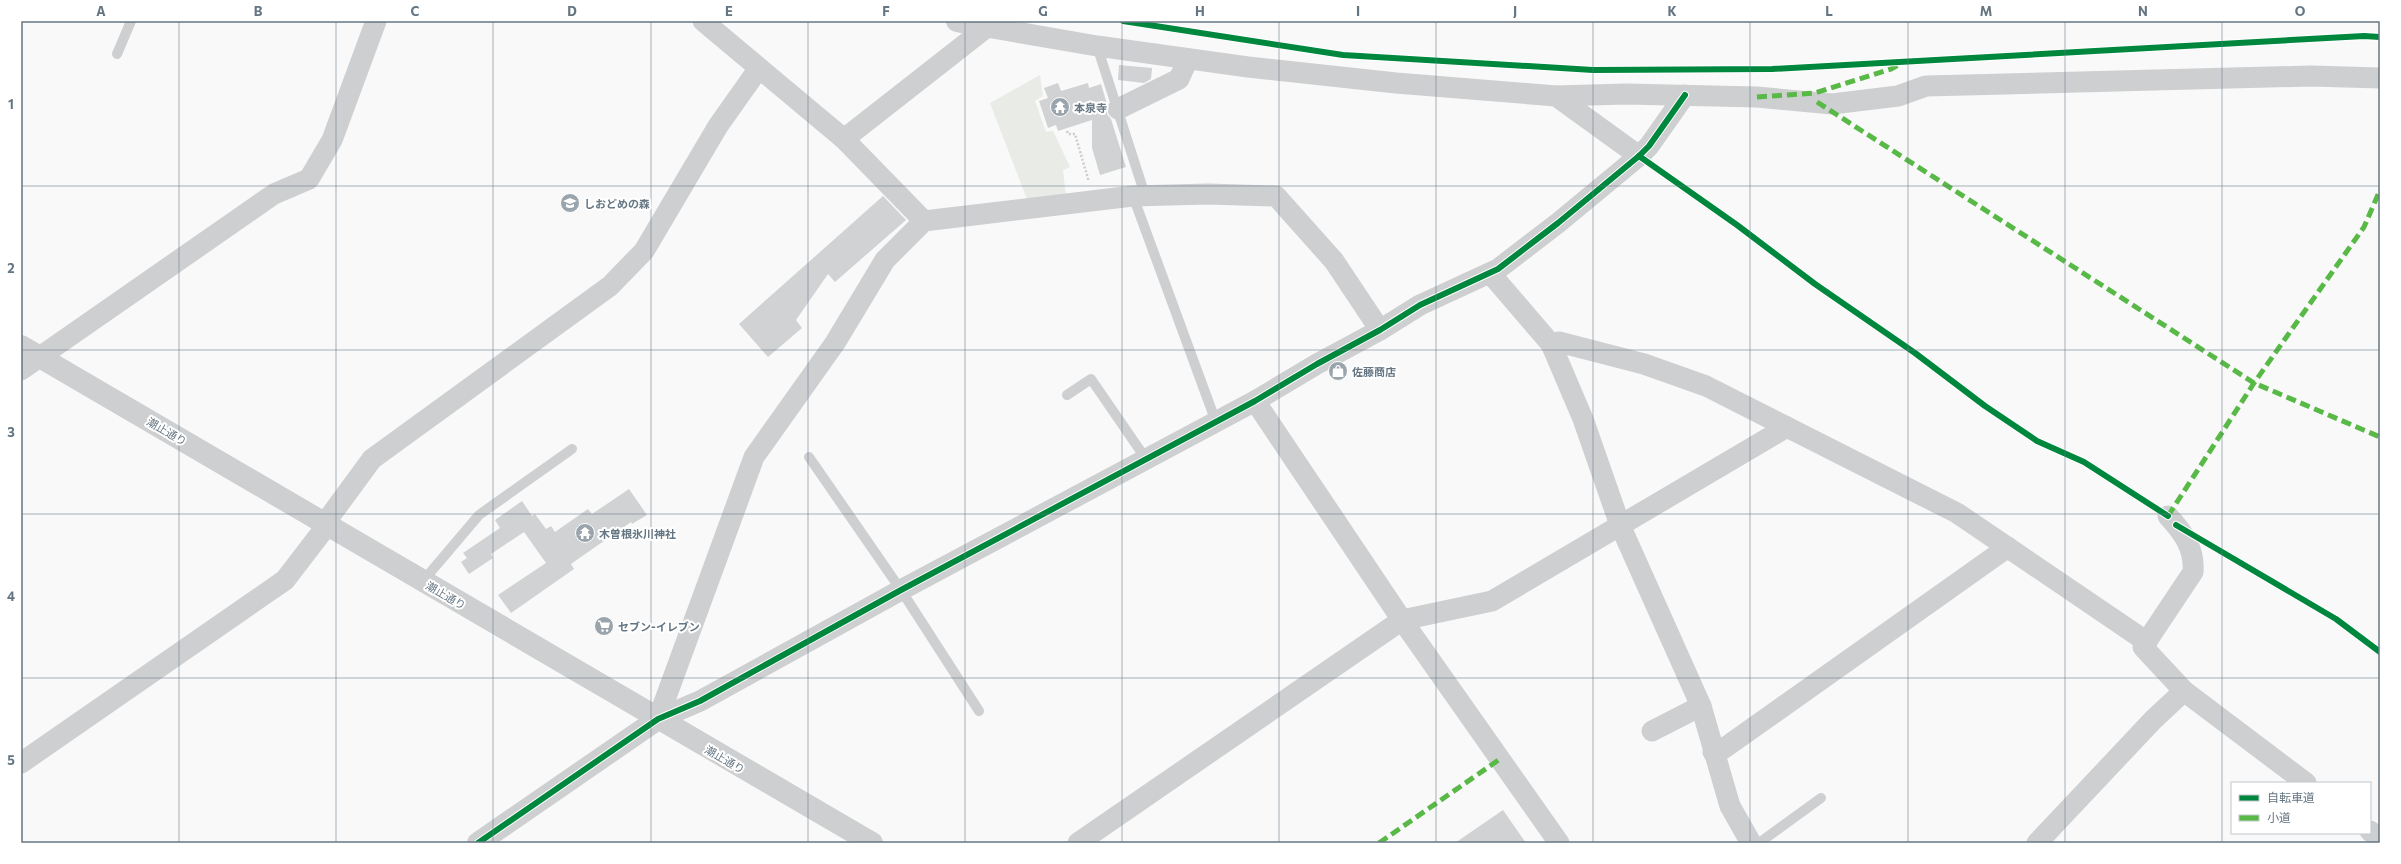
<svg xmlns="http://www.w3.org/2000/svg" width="2401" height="864" viewBox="0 0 2401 864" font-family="Commissioner,'Noto Sans JP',sans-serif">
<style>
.green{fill:#e8ebe6}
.building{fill:#d0d2d3}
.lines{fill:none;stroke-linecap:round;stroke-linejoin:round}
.path{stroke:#cbcccd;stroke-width:2.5;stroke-dasharray:2 2;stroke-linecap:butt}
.service{stroke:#cecfd0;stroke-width:10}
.minor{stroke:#cecfd0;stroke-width:21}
.tertiary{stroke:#cecfd0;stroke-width:22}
.quiet{stroke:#58b947;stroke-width:5;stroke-dasharray:10 5;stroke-linecap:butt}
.cycleway-casing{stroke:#fff;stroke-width:8}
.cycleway{stroke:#00873e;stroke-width:6}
.grid{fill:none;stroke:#657683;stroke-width:1;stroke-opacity:0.55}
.labels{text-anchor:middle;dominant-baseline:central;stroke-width:4;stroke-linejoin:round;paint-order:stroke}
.poi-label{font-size:11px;font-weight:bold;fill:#657683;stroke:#fff;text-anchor:start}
.street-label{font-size:11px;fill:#657683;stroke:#fff}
.neatline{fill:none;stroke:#657683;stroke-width:1.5}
.grid-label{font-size:13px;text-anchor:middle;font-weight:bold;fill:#657683}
</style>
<rect width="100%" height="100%" fill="#f9f9f9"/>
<path class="green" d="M1040,75L1043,96L1035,101L1046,132L1053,131L1070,167L1063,170L1066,197L1028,202L990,103Z"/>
<g class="building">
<path d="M1119,65L1152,68L1151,79L1144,83L1118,80Z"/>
<path d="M1058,83L1061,91L1088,83L1089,88L1101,84L1107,104V114L1111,119L1126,167L1100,175L1092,148V120L1058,131L1056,125L1048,128L1039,101L1048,98L1044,88Z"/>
<path d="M883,196L906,220L835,282L828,274L796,320L802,328L768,357L739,324Z"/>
<path d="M629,489L647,515L632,524L631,522L571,564L574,569L511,613L498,595L546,563L524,532L491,554L493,558L469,574L461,562L467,558L463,553L500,528L495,520L522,501L532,516L535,514L546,529L551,526L555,532L588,509L592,514Z"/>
<path d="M1503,810L1526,843H1455Z"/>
</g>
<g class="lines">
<path class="path" d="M1067,131L1068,134H1075L1089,182"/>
<g class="service">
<path d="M1097,46L1145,195"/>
<path d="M117,54L131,21"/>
<path d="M1133,196L1216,422"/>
<path d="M1067,395L1091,379L1146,459"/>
<path d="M809,457L901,590L979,711"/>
<path d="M423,581L479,515L572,449"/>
<path d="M1759,843L1821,798"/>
</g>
<g class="minor">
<path d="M703,21L844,139L924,221"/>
<path d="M1556,96L1626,94L1757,97L1832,104L1898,96L1926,86L2311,76L2380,78"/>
<path d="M1118,109L1179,79L1188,59"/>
<path d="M844,139L987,27L1097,46L1248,67L1396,83L1556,96L1639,156"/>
<path d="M1490,273L1551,344L1583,419L1620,525L1701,706L1730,806L1751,843"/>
<path d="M1551,344L1559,342L1644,364L1706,386L1957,513L2147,642"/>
<path d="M21,370L274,194L309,179L332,140L376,21"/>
<path d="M1255,401L1402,620L1559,843"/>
<path d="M2168,516C2183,532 2195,549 2193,572L2143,647L2184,691L2306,783"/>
<path d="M325,523L372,459L610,286L644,251L718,126L759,68"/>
<path d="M658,719L700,701L901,590L1255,401L1317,364L1380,330L1420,305L1498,269L1558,223L1639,156L1649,146L1685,95"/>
<path d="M658,719L754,457L835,343L885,260L924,221L1133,196L1208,194L1276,196L1334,261L1380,330"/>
<path d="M1652,731L1701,706"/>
<path d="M1713,752L1723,749L2008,547"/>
<path d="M21,763L285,580L328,524"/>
<path d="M2370,831L2380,839"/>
<path d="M1078,843L1402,620L1492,601L1787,427"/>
<path d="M2037,843L2153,720L2184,691"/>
</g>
<g class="tertiary">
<path d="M957,21L987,27"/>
<path d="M21,346L872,843"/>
<path d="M478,843L658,719"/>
</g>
<g class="quiet">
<path d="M1757,97L1815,93L1891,69L1900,64"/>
<path d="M1817,102L2254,383L2380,437"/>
<path d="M2168,516L2254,383L2364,227L2380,190"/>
<path d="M1379,843L1500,759"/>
</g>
<g class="cycleway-casing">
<g id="cycleway">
<path d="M1123,21L1343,55L1593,70L1772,69L2364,36L2380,37"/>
<path d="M1639,156L1737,225L1815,284L1915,353L1985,406L2037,441L2084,462L2168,516"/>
<path d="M2176,525L2336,619L2380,652"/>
<path d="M478,843L658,719L700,701L901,590L1255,401L1317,364L1380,330L1420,305L1498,269L1558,223L1639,156L1649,146L1685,95"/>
</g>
</g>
<use href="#cycleway" class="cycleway"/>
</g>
<path class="grid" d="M179,21V843M336,21V843M493,21V843M651,21V843M808,21V843M965,21V843M1122,21V843M1279,21V843M1436,21V843M1593,21V843M1750,21V843M1908,21V843M2065,21V843M2222,21V843M21,186H2380M21,350H2380M21,514H2380M21,678H2380"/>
<defs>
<g id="temple-disc" transform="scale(1)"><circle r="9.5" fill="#99a4ac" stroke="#fff"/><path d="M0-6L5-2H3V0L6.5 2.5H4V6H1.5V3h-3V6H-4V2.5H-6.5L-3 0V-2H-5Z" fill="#fff"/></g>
<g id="school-disc" transform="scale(1)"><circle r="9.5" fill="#99a4ac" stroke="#fff"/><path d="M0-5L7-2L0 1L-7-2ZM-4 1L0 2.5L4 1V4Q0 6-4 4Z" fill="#fff"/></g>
<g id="shop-disc" transform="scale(1)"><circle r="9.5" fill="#99a4ac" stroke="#fff"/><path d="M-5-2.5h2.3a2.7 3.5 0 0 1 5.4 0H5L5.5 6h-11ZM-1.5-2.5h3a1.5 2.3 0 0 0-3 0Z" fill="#fff"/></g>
<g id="supermarket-disc" transform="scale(1)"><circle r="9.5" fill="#99a4ac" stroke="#fff"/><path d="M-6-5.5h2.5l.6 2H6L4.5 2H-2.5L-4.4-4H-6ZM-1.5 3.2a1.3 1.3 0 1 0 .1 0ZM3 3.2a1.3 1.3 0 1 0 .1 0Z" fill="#fff"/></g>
</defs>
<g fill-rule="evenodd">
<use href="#temple-disc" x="1060" y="107"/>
<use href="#school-disc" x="570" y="203"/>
<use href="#shop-disc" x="1338" y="371"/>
<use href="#temple-disc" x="585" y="533"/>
<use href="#supermarket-disc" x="604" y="626"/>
</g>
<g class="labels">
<g class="poi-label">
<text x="1074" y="107">本泉寺</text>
<text x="584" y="203">しおどめの森</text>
<text x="1352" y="371">佐藤商店</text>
<text x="599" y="533">木曽根氷川神社</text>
<text x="618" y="626">セブン-イレブン</text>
</g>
<g class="street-label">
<text transform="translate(167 431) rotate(30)">潮止通り</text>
<text transform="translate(446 595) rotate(30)">潮止通り</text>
<text transform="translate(725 759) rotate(30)">潮止通り</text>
</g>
</g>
<rect width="2401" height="864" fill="none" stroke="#ffffff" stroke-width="44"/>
<rect x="2231" y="782" width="140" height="52" fill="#ffffff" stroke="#c1c8cd"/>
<rect x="2239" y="795" width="20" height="6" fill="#00873e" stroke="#c1c8cd"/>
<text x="2267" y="802" font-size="12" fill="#657683">自転車道</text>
<rect x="2239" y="815" width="20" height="6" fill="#58b947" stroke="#c1c8cd"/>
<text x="2267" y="822" font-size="12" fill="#657683">小道</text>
<rect x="22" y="22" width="2357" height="820" class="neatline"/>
<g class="grid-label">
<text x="101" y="16">A</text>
<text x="258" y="16">B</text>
<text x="415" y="16">C</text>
<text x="572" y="16">D</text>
<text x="729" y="16">E</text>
<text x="886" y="16">F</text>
<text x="1043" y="16">G</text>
<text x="1200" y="16">H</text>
<text x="1358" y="16">I</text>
<text x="1515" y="16">J</text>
<text x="1672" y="16">K</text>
<text x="1829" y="16">L</text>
<text x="1986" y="16">M</text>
<text x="2143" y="16">N</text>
<text x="2300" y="16">O</text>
<text x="11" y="109">1</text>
<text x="11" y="273">2</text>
<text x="11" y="437">3</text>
<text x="11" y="601">4</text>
<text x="11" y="765">5</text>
</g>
</svg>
